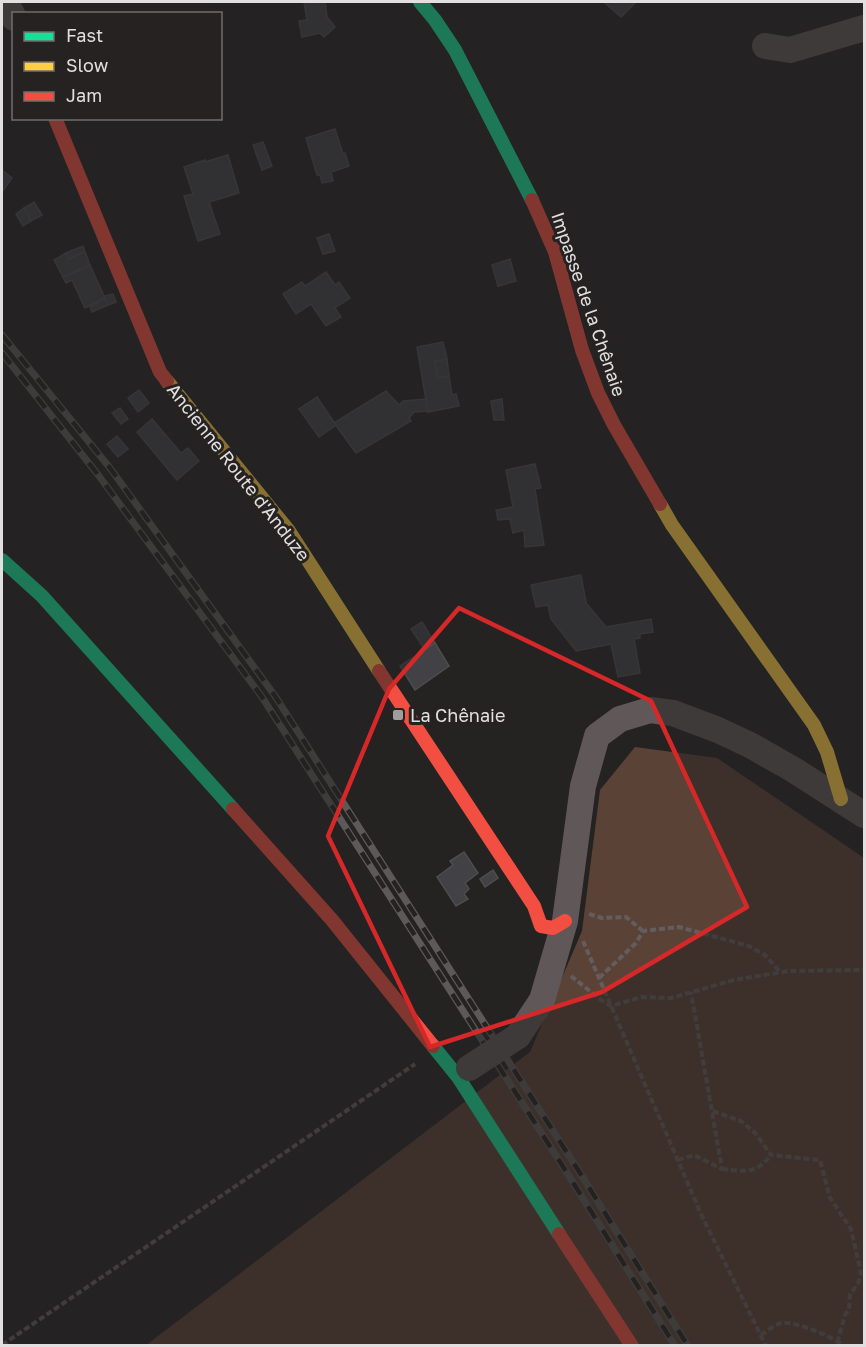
<svg xmlns="http://www.w3.org/2000/svg" width="866" height="1347" viewBox="0 0 866 1347" font-family="'Golos Text',sans-serif">
<style>
.forest{fill:#5b4237}
.building{fill:#414146;stroke:#4e4d4e;stroke-width:1.5}
.lines{fill:none;stroke-linecap:round;stroke-linejoin:round}
.path{stroke:#645d5e;stroke-width:4;stroke-dasharray:6 3;stroke-linecap:butt}
.street{stroke:#605858;stroke-width:26}
.fast{stroke:#16e098;stroke-width:14}
.slow{stroke:#ffcf43;stroke-width:14}
.jam{stroke:#f24e42;stroke-width:14}
.rail-casing{stroke:#5e5959;stroke-width:7}
.rail{stroke:#252221;stroke-width:4.5;stroke-dasharray:14;stroke-linecap:butt}
.street-bridge{stroke:#605858;stroke-width:26}
.marked{fill:none;stroke:#d62828;stroke-width:4.5;stroke-linejoin:round}
.poi-dot{fill:#9f9d9d;stroke:#252221;stroke-width:2}
.labels{text-anchor:middle;dominant-baseline:central;stroke-width:6;stroke-linejoin:round;paint-order:stroke}
.street-label{font-size:18px;fill:#e1dfdf;stroke:#252221}
.poi-label{font-size:18px;fill:#e1dfdf;stroke:#252221;text-anchor:start}
</style>
<rect width="100%" height="100%" fill="#242322"/>
<path class="forest" d="M635,747L717,758L864,858V1345L145,1346L530,1052L582,931L600,790Z"/>
<g class="building">
<path d="M304,2H325L327,17L335,27L324,37L320,33L302,37L299,21L307,20Z"/>
<path d="M604,2H636L621,17Z"/>
<path d="M335,129L343,154L345,153L349,166L331,172L333,181L322,183L320,175H317L306,138Z"/>
<path d="M263,142L272,166L262,170L253,145Z"/>
<path d="M228,155L239,193L209,202L220,234L198,241L184,196L193,194L184,167L205,160V162Z"/>
<path d="M2,170L12,178L2,192Z"/>
<path d="M34,202L42,215L31,221L24,208Z"/>
<path d="M24,208L31,221L23,226L16,214Z"/>
<path d="M329,234L335,251L323,254L317,238Z"/>
<path d="M83,246L85,252L69,259L66,253Z"/>
<path d="M85,252L90,265L63,277L54,260L66,253L69,259Z"/>
<path d="M510,259L516,281L498,286L492,265Z"/>
<path d="M90,265L105,298L85,308L72,280L66,283L63,277Z"/>
<path d="M326,272L335,285L339,282L350,298L335,308L341,317L326,326L311,304L296,314L283,294L302,282L305,286Z"/>
<path d="M113,294L116,302L108,305L104,296Z"/>
<path d="M105,298L108,305L92,312L90,307Z"/>
<path d="M443,342L447,359L435,361L438,378L449,376L452,395L456,394L459,406L428,412L417,347Z"/>
<path d="M447,359L449,376L438,378L435,361Z"/>
<path d="M139,390L149,403L138,412L128,398Z"/>
<path d="M386,391L399,405L403,401L426,399L428,411L414,412L409,418L411,421L356,453L334,423Z"/>
<path d="M317,397L336,425L319,437L299,409Z"/>
<path d="M502,399L504,420H494L491,401Z"/>
<path d="M120,408L128,419L121,424L112,413Z"/>
<path d="M152,419L181,453L188,448L199,461L177,480L137,432Z"/>
<path d="M117,436L128,449L118,457L107,444Z"/>
<path d="M535,464L541,488L535,489L544,545L525,547L524,530L513,533L510,519L498,520L496,510L513,507L506,470Z"/>
<path d="M581,575L586,603L606,627L651,619L653,632L640,634V638L634,639L640,673L618,677L611,644L576,651L551,619L548,605L536,607L531,585Z"/>
<path d="M422,622L435,643L425,650L411,629Z"/>
<path d="M435,643L449,666L415,690L400,666Z"/>
<path d="M464,852L478,873L465,883L469,889L464,894L468,899L456,906L437,877L453,865L450,861Z"/>
<path d="M493,870L498,878L485,887L480,879Z"/>
</g>
<g class="lines">
<g class="path">
<path d="M589,914L602,918L626,917L643,931"/>
<path d="M583,941L701,1214L766,1346"/>
<path d="M571,976L601,1000L611,1006L642,997L671,998L734,980L789,971L864,970"/>
<path d="M599,978L636,943L643,931L679,927L749,946L765,955L780,972"/>
<path d="M713,1111L741,1121L756,1134L771,1155L820,1160L830,1198L851,1229L861,1273L858,1283L850,1295L849,1309L845,1315L838,1340"/>
<path d="M678,1160L694,1155L722,1169L691,992"/>
<path d="M722,1169C745,1171 755,1175 771,1155"/>
<path d="M761,1335C767,1331 775,1324 782,1323C796,1321 833,1337 844,1346"/>
<path d="M2,1345L415,1064"/>
</g>
<g class="street">
<path d="M6,2L14,18"/>
<path d="M765,46L790,50L864,28"/>
<path d="M518,1036L542,1000L565,921L583,786L597,736L620,719L650,710L673,713L718,730L750,745L794,770L864,815"/>
</g>
<g class="fast">
<path d="M420,2L435,20L455,50L532,200"/>
<path d="M2,560L42,596L233,809"/>
<path d="M433,1046L458,1077L559,1234"/>
</g>
<g class="slow">
<path d="M167,381L289,531L379,671"/>
<path d="M660,504L672,525L814,725L827,752L841,799"/>
</g>
<g class="jam">
<path d="M55,118L160,372L167,381"/>
<path d="M532,200L555,252L582,350L598,393L614,425L660,504"/>
<path d="M379,671L534,906L541,926L553,928L565,921"/>
<path d="M233,809L332,920L433,1046"/>
<path d="M559,1234L632,1346"/>
</g>
<g class="rail-casing">
<g id="rail">
<path d="M2,335L110,468L275,696L580,1173L688,1346"/>
<path d="M2,353L99,476L262,697L569,1176L675,1346"/>
</g>
</g>
<use href="#rail" class="rail"/>
<path class="street-bridge" d="M469,1068L518,1036"/>
</g>
<path d="M0 0H866V1347H0ZM459,608L651,701L747,907L602,992L430,1047L328,836L389,689Z" fill="#242322" fill-opacity=".55" fill-rule="evenodd"/>
<path class="marked" d="M459,608L651,701L747,907L602,992L430,1047L328,836L389,689Z"/>
<rect class="poi-dot" x="392" y="709" width="12" height="12" rx="3"/>
<g class="labels">
<g class="street-label">
<text transform="translate(589 304) rotate(71)">Impasse de la Chênaie</text>
<text transform="translate(239 472) rotate(52)">Ancienne Route d'Anduze</text>
</g>
<g class="poi-label">
<text x="410" y="715">La Chênaie</text>
</g>
</g>
<rect width="866" height="1347" fill="none" stroke="#e1dfdf" stroke-width="6"/>
<rect x="12" y="12" width="210" height="108" fill="#252221" stroke="#706e6d" stroke-width="1.5"/>
<rect x="24" y="32" width="30" height="9" fill="#16e098" stroke="#706e6d" stroke-width="1.5"/>
<text x="66" y="42" font-size="18" fill="#e1dfdf">Fast</text>
<rect x="24" y="62" width="30" height="9" fill="#ffcf43" stroke="#706e6d" stroke-width="1.5"/>
<text x="66" y="72" font-size="18" fill="#e1dfdf">Slow</text>
<rect x="24" y="92" width="30" height="9" fill="#f24e42" stroke="#706e6d" stroke-width="1.5"/>
<text x="66" y="102" font-size="18" fill="#e1dfdf">Jam</text>
</svg>
